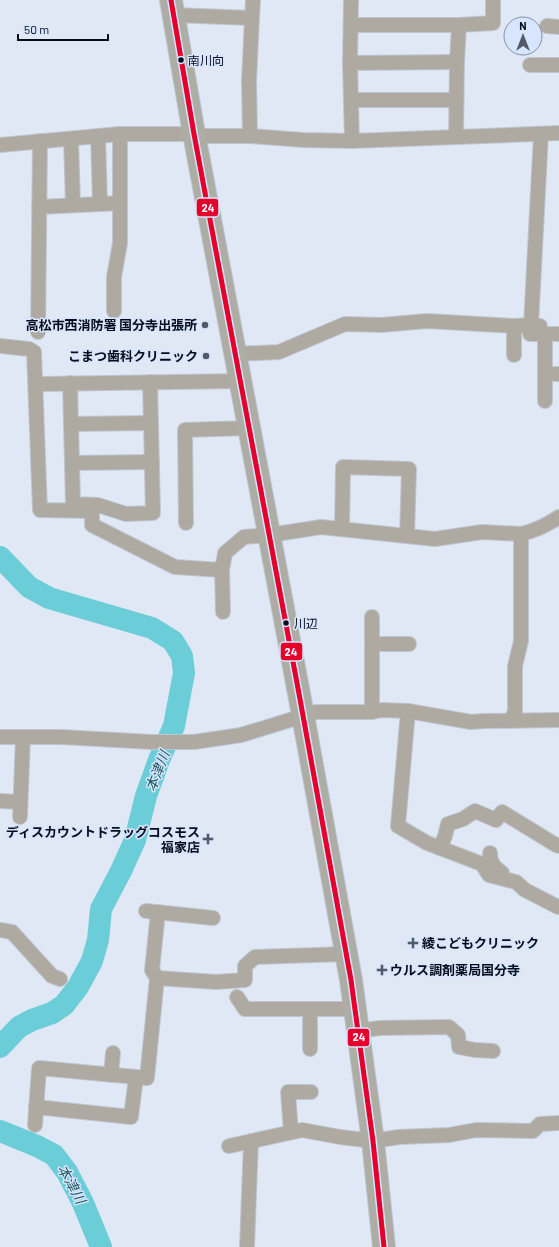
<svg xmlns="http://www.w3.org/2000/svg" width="559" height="1247" viewBox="0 0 559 1247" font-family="Barlow,'Noto Sans JP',sans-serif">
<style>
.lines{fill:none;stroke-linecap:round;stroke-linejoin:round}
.river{stroke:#6acdd8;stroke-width:22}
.minor-casing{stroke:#bfc6d0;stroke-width:16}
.primary-casing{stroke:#bfc6d0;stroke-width:24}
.minor{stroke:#aea9a1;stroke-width:14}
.primary{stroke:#adaca5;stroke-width:22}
.bus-1-casing{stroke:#d7e5fe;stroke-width:8}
.bus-1{stroke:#e4002b;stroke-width:5}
.bus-dot{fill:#060d1a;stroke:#d7e5fe;stroke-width:1.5}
.poi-dot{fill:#525a67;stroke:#d7e5fe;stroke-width:1.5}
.labels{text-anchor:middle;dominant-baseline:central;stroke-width:3;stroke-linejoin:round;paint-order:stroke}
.bus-label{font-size:12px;fill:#060d1a;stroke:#d7e5fe;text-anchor:start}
.poi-label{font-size:13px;font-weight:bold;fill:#060d1a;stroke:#d7e5fe;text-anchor:end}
.water-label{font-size:14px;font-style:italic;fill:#21595d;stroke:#d7e5fe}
.line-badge{stroke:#d7e5fe;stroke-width:1.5}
.badge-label{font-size:11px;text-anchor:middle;font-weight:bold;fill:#fff}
</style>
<rect width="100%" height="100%" fill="#e0e8f5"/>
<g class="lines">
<g class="river">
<path d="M0,557L29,587L49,598L152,628L173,641L182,656L184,673L174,726L159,760L146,796L135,840L121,871L101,909L98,940L92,961L78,987L64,1005L52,1013L32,1020L19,1027L0,1047"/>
<path d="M0,1131L37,1146L54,1155L67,1172L83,1203L101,1247"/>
</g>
<g class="minor-casing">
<g id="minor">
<path d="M351,0L350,63L352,141"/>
<path d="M173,15L252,18L249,81L250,136"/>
<path d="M252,18L253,0"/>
<path d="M351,25H459"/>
<path d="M547,26L559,27"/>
<path d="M350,63L457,62"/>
<path d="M530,65H559"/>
<path d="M351,100H456"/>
<path d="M98,136L100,204"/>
<path d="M456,137L457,62L459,25L493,23V0"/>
<path d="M71,139L73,205"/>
<path d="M0,145L120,134H194L206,136H250L303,140L352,141L559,133"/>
<path d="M39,207L120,203"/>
<path d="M114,311V277L120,243V134"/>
<path d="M540,326L531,325L541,134"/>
<path d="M38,332L40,141"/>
<path d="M545,334V401"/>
<path d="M0,346L29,349L34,352L40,510L92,511V525L175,567L222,570L225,553L244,537L270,535L321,527L435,539L482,532L521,534V641L515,666V711L511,721"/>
<path d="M236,354L279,352L345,324L382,325L427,321L514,326L531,325L530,334H559"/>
<path d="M514,355V326"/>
<path d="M545,374H559"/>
<path d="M70,383L73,504L98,505L126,514L153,513L150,382"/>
<path d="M42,384L241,381"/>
<path d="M71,424L151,423"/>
<path d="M72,463L152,462"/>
<path d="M186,523L185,430L249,428"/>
<path d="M342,528L343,467L409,469L407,536"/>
<path d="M521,534C535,531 547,525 559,517"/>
<path d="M222,570L223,612"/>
<path d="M372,617V712"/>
<path d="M372,644H409"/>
<path d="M408,711L398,826L427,843L482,864L489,875L516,882L525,890L558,907"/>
<path d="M0,737H61L152,742H194L241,735L316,712H372L382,710L408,711L471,722L484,721L559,720"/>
<path d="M0,801L20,802"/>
<path d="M20,817L23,737"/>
<path d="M440,848L445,836L448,824L463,819L475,811L496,820L502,812L556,845L559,846"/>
<path d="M490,853C490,863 494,867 502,873"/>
<path d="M146,911L213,918"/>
<path d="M0,930L12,932L52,976L60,979"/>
<path d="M157,978L152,970L158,912"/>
<path d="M237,997L245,1009H355"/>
<path d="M310,1009V1049"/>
<path d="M358,1031L380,1028L449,1027L458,1035L459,1047L475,1050L493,1051"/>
<path d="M111,1075L113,1053"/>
<path d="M36,1107L131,1117L136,1077"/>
<path d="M35,1125L39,1068L147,1078L157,978L216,982L245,980V966L255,957L346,954"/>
<path d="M291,1132L288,1092H311"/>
<path d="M229,1146L302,1130L340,1137L373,1141L399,1137L449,1135L476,1130L533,1131L540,1124L559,1123"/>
<path d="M247,1247L251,1141"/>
</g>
</g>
<g class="primary-casing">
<path id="primary" d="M171,0L194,134L300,699L351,980L373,1141L384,1247"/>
</g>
<use href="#minor" class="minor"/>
<use href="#primary" class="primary"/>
<g class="bus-1-casing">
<path id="bus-1" d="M171,0L194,134L300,699L351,980L373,1141L384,1247"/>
</g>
<use href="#bus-1" class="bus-1"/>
</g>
<g class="bus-dot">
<circle cx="181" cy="60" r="3.5"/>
<circle cx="286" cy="623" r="3.5"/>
</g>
<g class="poi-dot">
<circle cx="205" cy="325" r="4"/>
<circle cx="206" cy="356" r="4"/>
<path d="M206 833h4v4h4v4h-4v4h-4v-4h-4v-4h4z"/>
<path d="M411 937h4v4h4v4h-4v4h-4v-4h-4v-4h4z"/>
<path d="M380 964h4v4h4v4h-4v4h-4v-4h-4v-4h4z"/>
</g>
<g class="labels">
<g class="bus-label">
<text x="188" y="60">南川向</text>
<text x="294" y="623">川辺</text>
</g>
<g class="poi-label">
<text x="197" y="325">高松市西消防署 国分寺出張所</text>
<text x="198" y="356">こまつ歯科クリニック</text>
<text x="200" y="832">ディスカウントドラッグコスモス<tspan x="200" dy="15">福家店</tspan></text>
<text x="422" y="943" text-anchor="start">綾こどもクリニック</text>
<text x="390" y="970" text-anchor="start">ウルス調剤薬局国分寺</text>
</g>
<g class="water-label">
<text transform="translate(157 771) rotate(-69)">本津川</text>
<text transform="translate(72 1184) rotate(61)">本津川</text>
</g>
</g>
<g class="line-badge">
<rect x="196" y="198" width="23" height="19" rx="4" fill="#e4002b"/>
<rect x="280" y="642" width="23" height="19" rx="4" fill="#e4002b"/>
<rect x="347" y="1028" width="23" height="19" rx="4" fill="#e4002b"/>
</g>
<g class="badge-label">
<text x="208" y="212">24</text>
<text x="291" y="656">24</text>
<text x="359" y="1041">24</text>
</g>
<g transform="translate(523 36)"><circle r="19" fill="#d7e5fe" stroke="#838fa3"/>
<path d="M0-3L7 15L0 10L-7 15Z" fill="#525a67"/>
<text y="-6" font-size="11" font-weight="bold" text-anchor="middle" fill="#060d1a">N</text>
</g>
<path d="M18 34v6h90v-6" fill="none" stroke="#060d1a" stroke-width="2"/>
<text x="24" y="34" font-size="12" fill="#060d1a" stroke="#d7e5fe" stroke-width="3" paint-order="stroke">50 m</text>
</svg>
